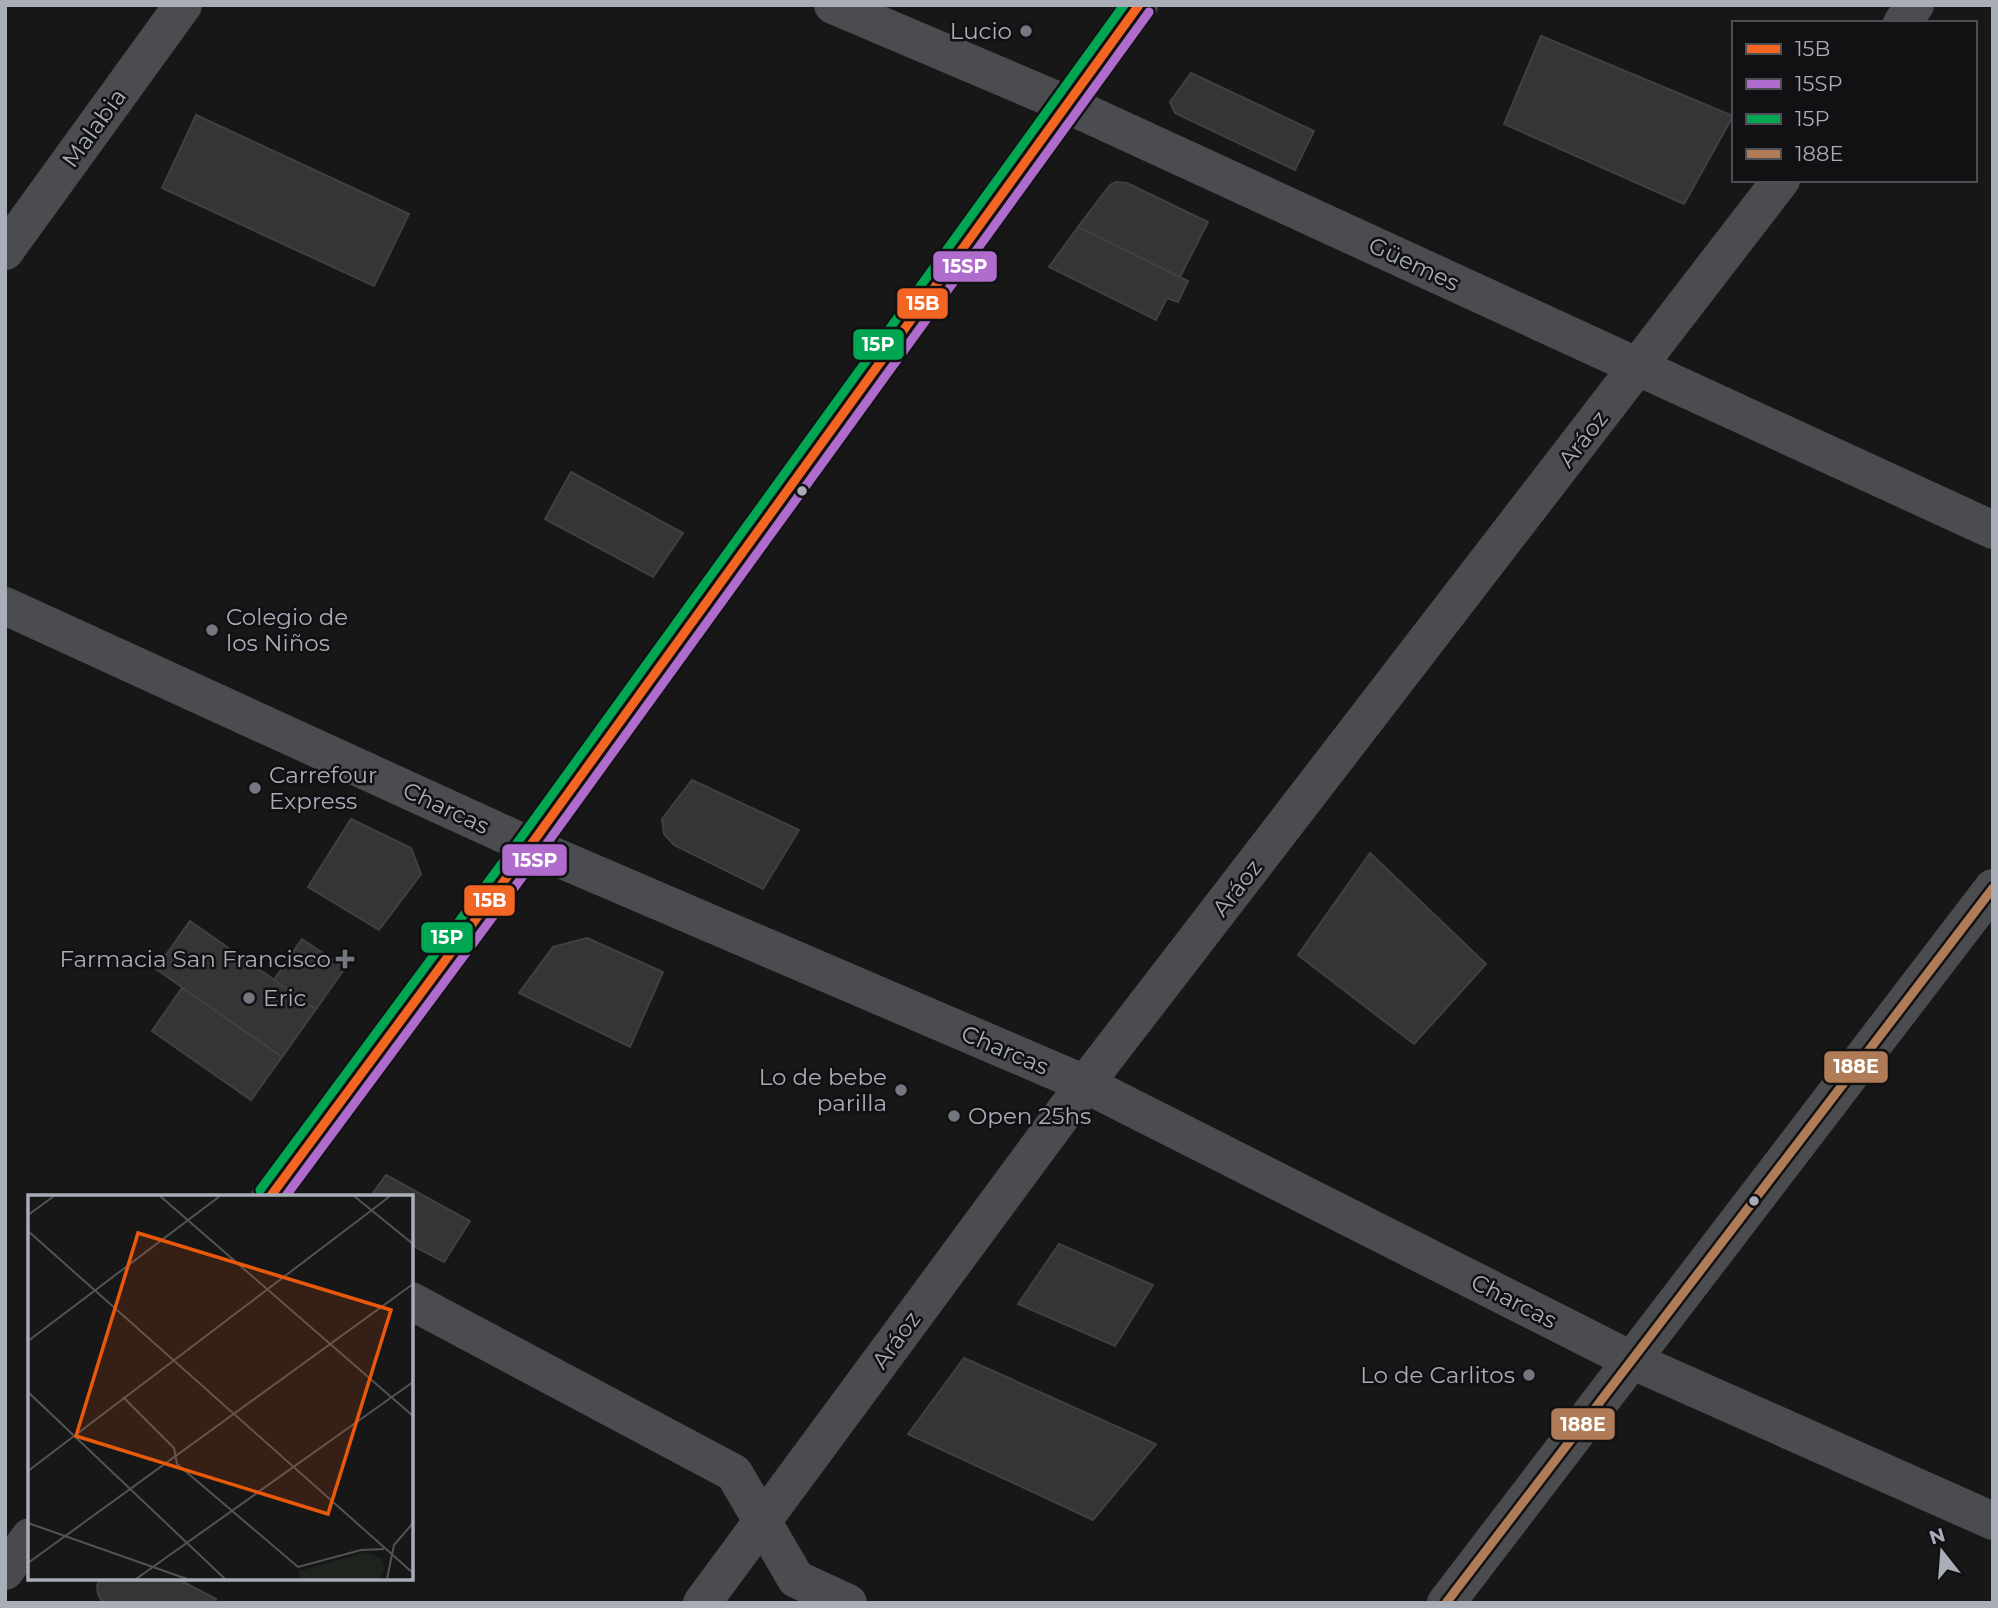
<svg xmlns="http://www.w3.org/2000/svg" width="1998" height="1608" viewBox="0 0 1998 1608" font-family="Montserrat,sans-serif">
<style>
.building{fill:#353536;stroke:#3f4043;stroke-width:2}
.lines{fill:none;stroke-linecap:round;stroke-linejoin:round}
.street{stroke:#4b4c50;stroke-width:38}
.secondary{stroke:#4a4a4e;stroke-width:38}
.bus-1-casing{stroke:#111113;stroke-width:14}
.bus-2-casing{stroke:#111113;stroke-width:14}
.bus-3-casing{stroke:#111113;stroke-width:14}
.bus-4-casing{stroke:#111113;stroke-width:14}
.bus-1{stroke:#f26522;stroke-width:9}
.bus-2{stroke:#b06ccc;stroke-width:9}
.bus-3{stroke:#00a651;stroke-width:9}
.bus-4{stroke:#b07c57;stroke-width:9}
.poi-dot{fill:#757880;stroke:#111113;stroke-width:2.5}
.bus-dot{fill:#a8adb8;stroke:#111113;stroke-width:2.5}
.labels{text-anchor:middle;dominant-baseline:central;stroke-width:5;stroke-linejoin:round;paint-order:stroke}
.poi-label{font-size:23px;fill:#a8adb8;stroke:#111113;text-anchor:end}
.street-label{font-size:23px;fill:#a8adb8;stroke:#111113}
.inset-road{fill:none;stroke:#515357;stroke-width:2}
.view{fill:#e8590c;fill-opacity:0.15;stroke:#e8590c;stroke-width:3.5}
.inset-edge{fill:none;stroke:#a8adb8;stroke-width:3.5}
.line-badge{stroke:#111113;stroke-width:2.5}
.badge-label{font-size:19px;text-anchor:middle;font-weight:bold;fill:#fff}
</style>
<rect width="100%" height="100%" fill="#171717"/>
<g class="building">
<path d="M1541,36L1733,116L1684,204L1504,124Z"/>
<path d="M1191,73L1314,131L1295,170L1175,113L1170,102Z"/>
<path d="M196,115L409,214L374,286L162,188Z"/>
<path d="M1116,182L1127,183L1208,222L1180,277L1078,227L1110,185Z"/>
<path d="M1078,227L1188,281L1178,302L1167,298L1156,320L1049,267Z"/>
<path d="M571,472L683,533L653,577L545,519Z"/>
<path d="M692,780L799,830L763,889L674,845L664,834L662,819Z"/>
<path d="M351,819L411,848L421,874L379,930L308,887Z"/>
<path d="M1370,853L1486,964L1414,1044L1298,955Z"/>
<path d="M190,921L316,1009L282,1057L156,969Z"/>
<path d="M587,938L663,972L630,1047L519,993L553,947Z"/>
<path d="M302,939L345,968L316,1009L274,980Z"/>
<path d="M182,988L282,1057L251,1100L152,1031Z"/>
<path d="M386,1175L470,1221L444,1262L411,1245V1197H370Z"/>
<path d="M1059,1244L1153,1285L1115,1346L1018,1304Z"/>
<path d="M964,1358L1156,1444L1093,1520L908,1434Z"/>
<path d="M100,1578H176L216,1599L214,1603H107L101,1600L98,1594L97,1586Z"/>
</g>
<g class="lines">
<g class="street">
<path d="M833,5L1068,105L1993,530"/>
<path d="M1902,23L1915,5"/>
<path d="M5,251L183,5"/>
<path d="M5,606L530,846L1085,1084L1631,1360L1993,1521"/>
<path d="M411,1301L734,1473L796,1579L848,1603"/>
<path d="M702,1603L1085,1084L1781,180"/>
<path d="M1446,1603L1993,888"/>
</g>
<g class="secondary">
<path d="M270,1197L530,846L1139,5"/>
<path d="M5,1571L30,1537"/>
</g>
<g class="bus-1-casing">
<path id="bus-1" d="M270,1197L530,846L1139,5"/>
</g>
<g class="bus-2-casing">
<path id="bus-2" d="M285,1197L540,853L1149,12"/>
</g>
<g class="bus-3-casing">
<path id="bus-3" d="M260,1190L520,839L1124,5"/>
</g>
<g class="bus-4-casing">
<path id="bus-4" d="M1446,1603L1993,888"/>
</g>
<use href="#bus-1" class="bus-1"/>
<use href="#bus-2" class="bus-2"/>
<use href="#bus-3" class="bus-3"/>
<use href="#bus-4" class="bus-4"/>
</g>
<g class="poi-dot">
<circle cx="1026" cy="31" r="7"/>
<circle cx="212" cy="630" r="7"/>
<circle cx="255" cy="788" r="7"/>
<path d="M341.5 948.5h7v7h7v7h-7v7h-7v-7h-7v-7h7z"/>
<circle cx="249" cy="998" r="7"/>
<circle cx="901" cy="1090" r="7"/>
<circle cx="954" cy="1116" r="7"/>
<circle cx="1529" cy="1375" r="7"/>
</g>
<g class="bus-dot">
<circle cx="802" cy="491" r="6"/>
<circle cx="1754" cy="1201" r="6"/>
</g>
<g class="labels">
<g class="poi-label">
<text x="1012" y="31">Lucio</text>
<text x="226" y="617" text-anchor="start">Colegio de<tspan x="226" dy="26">los Niños</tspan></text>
<text x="269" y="775" text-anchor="start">Carrefour<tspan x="269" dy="26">Express</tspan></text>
<text x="331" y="959">Farmacia San Francisco</text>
<text x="263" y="998" text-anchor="start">Eric</text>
<text x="887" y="1077">Lo de bebe<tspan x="887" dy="26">parilla</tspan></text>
<text x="968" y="1116" text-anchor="start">Open 25hs</text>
<text x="1515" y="1375">Lo de Carlitos</text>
</g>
<g class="street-label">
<text transform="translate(94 128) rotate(-54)">Malabia</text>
<text transform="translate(1414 264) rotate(25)">Güemes</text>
<text transform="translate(1583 439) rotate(-52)">Aráoz</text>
<text transform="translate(446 808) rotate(25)">Charcas</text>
<text transform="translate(1237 888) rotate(-52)">Aráoz</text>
<text transform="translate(1005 1050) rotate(23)">Charcas</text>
<text transform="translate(1514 1301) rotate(27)">Charcas</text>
<text transform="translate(896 1340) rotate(-54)">Aráoz</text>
</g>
</g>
<g transform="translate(28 1195)">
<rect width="385" height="385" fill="#171717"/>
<path d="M338,357L354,364L357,374L352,384H271V376Z" fill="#1d241e"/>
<path class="inset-road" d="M132,1L385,221M326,1L385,49M344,15L362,1M0,20L26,1M0,36L385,378M0,146L192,1M0,197L197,384M95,202L146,253L149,269L270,372L333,355L356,354M0,276L344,15M0,328L159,384M0,368L385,89M108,384L385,187M359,384L366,350L385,328"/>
<path class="view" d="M110,38L363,115L300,319L48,241Z"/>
<rect width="385" height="385" class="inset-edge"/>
</g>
<g class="line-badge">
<rect x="932" y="250" width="66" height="33" rx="7" fill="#b06ccc"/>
<rect x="896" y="287" width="53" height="33" rx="7" fill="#f26522"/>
<rect x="852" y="328" width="53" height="33" rx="7" fill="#00a651"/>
<rect x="501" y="843" width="67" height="34" rx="7" fill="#b06ccc"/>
<rect x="463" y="884" width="53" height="33" rx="7" fill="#f26522"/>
<rect x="420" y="921" width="54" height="33" rx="7" fill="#00a651"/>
<rect x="1823" y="1050" width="66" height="34" rx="7" fill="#b07c57"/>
<rect x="1550" y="1407" width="66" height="34" rx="7" fill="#b07c57"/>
</g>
<g class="badge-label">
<text x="965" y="273">15SP</text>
<text x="923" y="310">15B</text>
<text x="878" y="351">15P</text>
<text x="535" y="867">15SP</text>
<text x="490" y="907">15B</text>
<text x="447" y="944">15P</text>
<text x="1856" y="1073">188E</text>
<text x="1583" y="1431">188E</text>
</g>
<rect width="1998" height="1608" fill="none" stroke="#a8adb8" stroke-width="14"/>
<rect x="1732" y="21" width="245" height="161" fill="#111113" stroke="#4d4f55" stroke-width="2"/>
<rect x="1746" y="44" width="35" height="10" fill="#f26522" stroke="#4d4f55" stroke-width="2"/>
<text x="1795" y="56" font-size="21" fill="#a8adb8">15B</text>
<rect x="1746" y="79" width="35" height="10" fill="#b06ccc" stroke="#4d4f55" stroke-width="2"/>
<text x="1795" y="91" font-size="21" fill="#a8adb8">15SP</text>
<rect x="1746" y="114" width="35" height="10" fill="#00a651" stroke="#4d4f55" stroke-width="2"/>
<text x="1795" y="126" font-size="21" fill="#a8adb8">15P</text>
<rect x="1746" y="149" width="35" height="10" fill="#b07c57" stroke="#4d4f55" stroke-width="2"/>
<text x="1795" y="161" font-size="21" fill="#a8adb8">188E</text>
<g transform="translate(1942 1552) rotate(343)" stroke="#111113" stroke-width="5" paint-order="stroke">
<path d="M0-5L12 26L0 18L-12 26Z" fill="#a8adb8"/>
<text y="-10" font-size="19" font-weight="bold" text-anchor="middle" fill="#a8adb8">N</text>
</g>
</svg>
